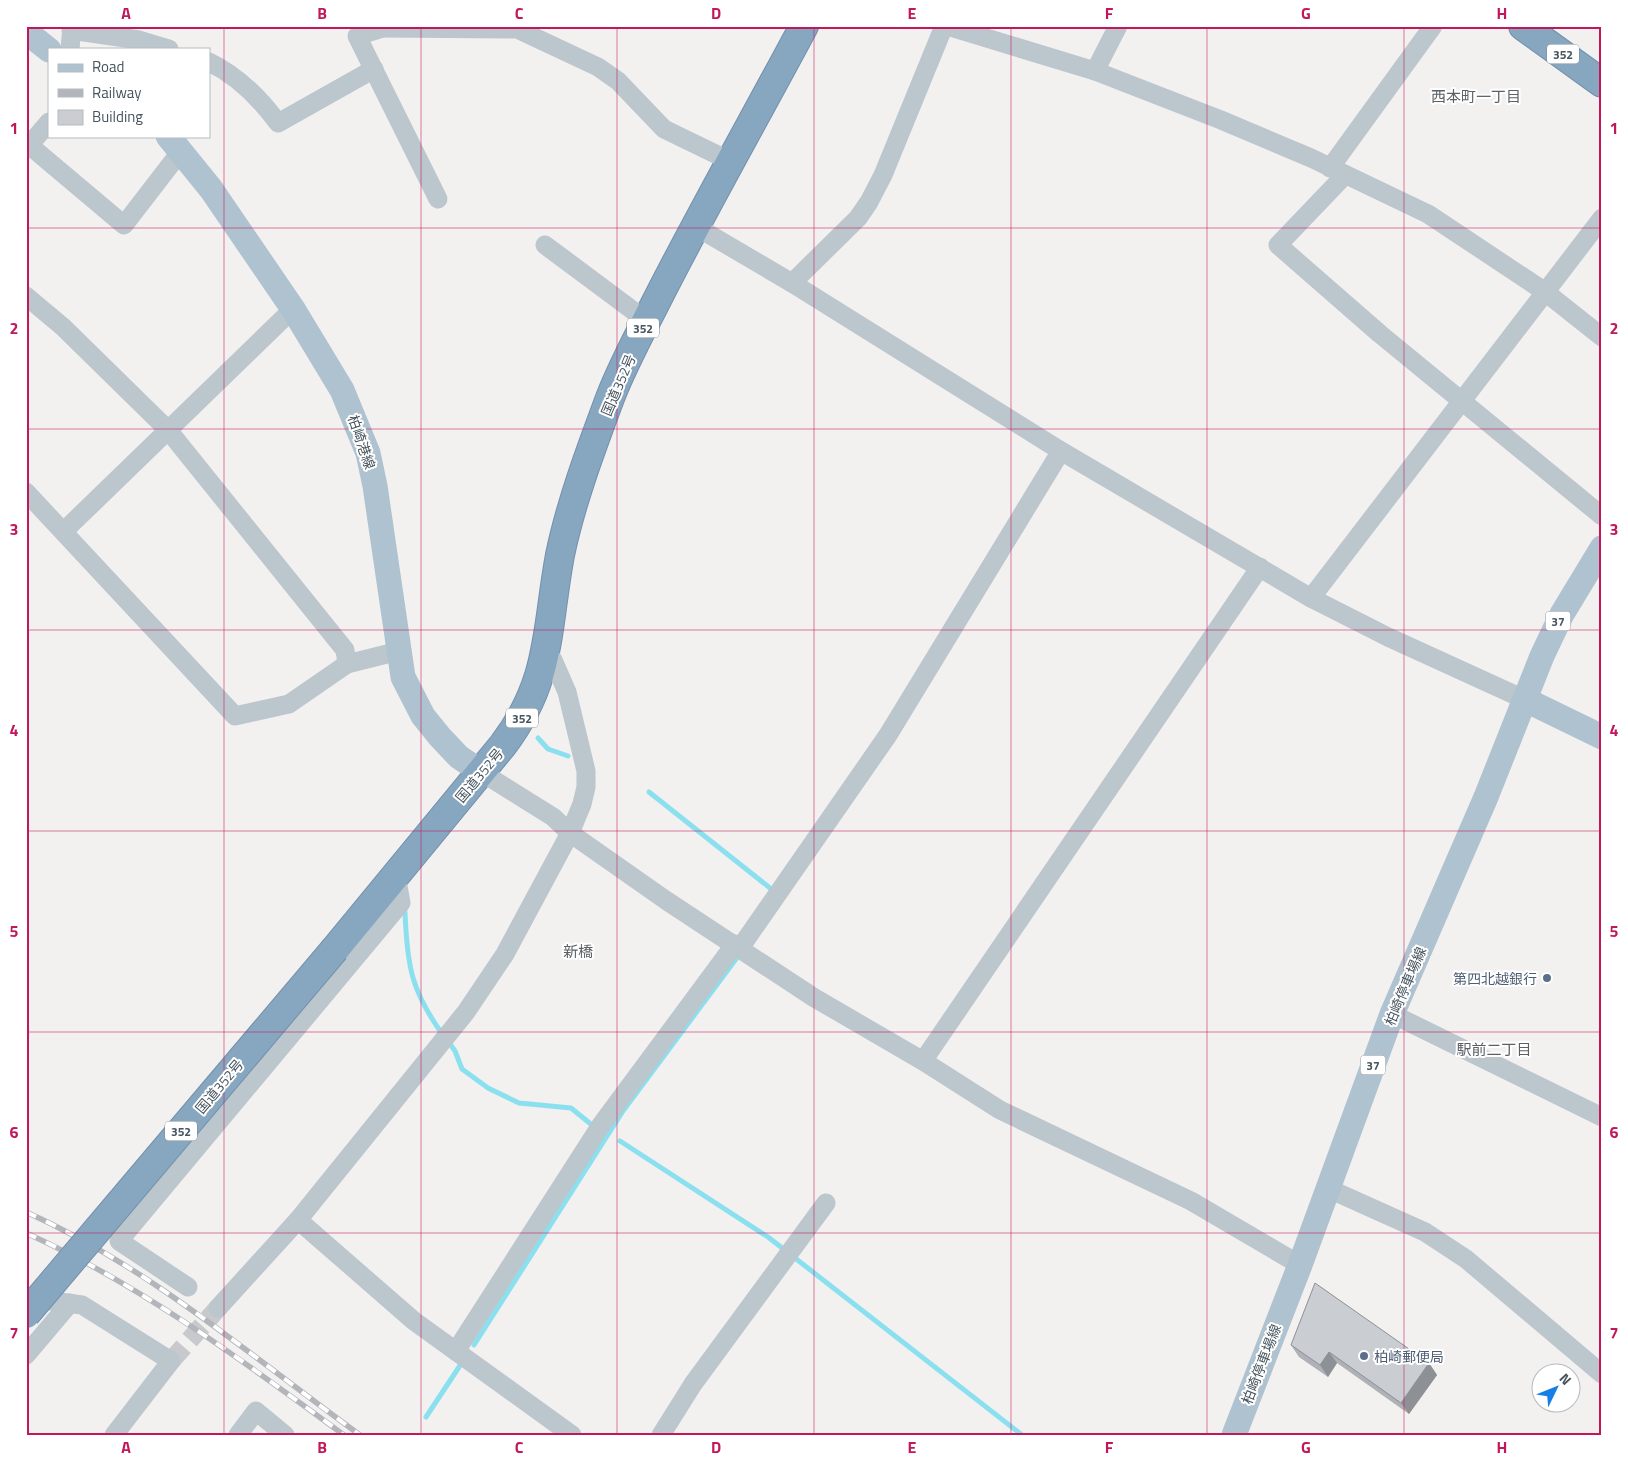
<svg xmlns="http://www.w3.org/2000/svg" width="1628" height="1461" viewBox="0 0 1628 1461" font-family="'Titillium Web','Noto Sans JP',sans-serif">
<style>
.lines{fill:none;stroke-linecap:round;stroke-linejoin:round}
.stream{stroke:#8ae0ee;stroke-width:5}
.minor-tunnel{stroke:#c8c9cc;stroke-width:19;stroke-dasharray:19 9;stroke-linecap:butt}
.highway-casing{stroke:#7291ac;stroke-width:30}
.minor{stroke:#bbc6cd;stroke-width:19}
.major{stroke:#afc2cf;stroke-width:25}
.highway{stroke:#87a6c0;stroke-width:28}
.rail-casing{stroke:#b2b6bb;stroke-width:5.5}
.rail{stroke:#fff;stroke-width:4;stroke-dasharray:11;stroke-linecap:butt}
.highway-bridge-casing{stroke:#7291ac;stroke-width:30;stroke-linecap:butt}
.highway-bridge{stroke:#87a6c0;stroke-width:28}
.wall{fill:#aeb1b5}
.shaded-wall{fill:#8d9094}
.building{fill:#caced3;stroke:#8d9094}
.grid{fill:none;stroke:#c2185b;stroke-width:1;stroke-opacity:0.55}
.service-dot{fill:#5c6f8a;stroke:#fff;stroke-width:2}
.labels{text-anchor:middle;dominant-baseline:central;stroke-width:4;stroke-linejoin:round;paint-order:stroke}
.shield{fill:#fff;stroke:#7e888e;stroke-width:1}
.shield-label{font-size:12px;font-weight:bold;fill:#47555e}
.street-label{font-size:14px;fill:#47555e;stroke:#fff}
.service-label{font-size:14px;fill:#4e5e75;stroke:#fff;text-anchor:end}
.neighbourhood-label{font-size:15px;fill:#5c6165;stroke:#fff}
.neatline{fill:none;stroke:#c2185b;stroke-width:2}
.grid-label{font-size:16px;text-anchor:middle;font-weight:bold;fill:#c2185b}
</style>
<rect width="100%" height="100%" fill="#f3f0f0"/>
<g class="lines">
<g class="stream">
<path d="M538,738L548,749L568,756"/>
<path d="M649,792L775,892"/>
<path d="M405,912C407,965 411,991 443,1035"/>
<path d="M448,1041L455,1051L462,1069L488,1088L519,1103L571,1108L592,1125"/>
<path d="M620,1141L768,1237L1022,1435"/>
<path d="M474,1345L623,1111L739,955"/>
<path d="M426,1417L463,1361"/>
</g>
<path class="minor-tunnel" d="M171,1361L218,1308"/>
<g class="highway-casing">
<g id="highway">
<path d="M1523,26L1602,83"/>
<path d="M335,949L503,745C552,680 546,630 560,555C571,502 591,449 610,398C624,362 643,328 660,294C706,204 756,116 804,26"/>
</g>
</g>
<g class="minor">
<path d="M382,26L383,28L517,29L598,67L618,81L664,129L730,161"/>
<path d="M947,26L1095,71L1221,120L1311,158L1428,214L1544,291L1602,337"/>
<path d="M383,28L357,36L438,199"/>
<path d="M71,30L139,40L169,49"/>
<path d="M70,49L72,26"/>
<path d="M209,62C238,76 259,97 278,123L374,69"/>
<path d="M1095,71L1118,26"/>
<path d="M29,145L124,225L181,151"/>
<path d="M26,149L49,122"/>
<path d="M1330,168L1433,26"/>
<path d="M1345,175L1278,245L1380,334L1602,516"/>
<path d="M695,226L792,283L1061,451L1311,598L1388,637L1526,700"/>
<path d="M545,245L647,321"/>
<path d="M792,283L858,218L869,202L883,175L944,26"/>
<path d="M26,296L63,327L168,430L345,650L347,664"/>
<path d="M26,492L235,716L289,704L347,664L399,651"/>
<path d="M64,531L293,309"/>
<path d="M1311,598L1602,218"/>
<path d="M546,654L553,660L567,692L586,771V787L582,804L570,833L505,954L466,1012L298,1220L414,1321L572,1435"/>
<path d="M481,772L553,817L570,833L667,901L813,997L923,1061L1000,1110L1191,1201L1300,1265"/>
<path d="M740,948L888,735L1061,451"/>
<path d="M1392,1014L1602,1117"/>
<path d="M923,1061L1260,567"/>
<path d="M1327,1188L1425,1232L1466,1259L1602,1374"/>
<path d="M188,1287L119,1241L401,903L396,875"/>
<path d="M30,1298L82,1305L171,1361L114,1435"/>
<path d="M218,1308L298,1220"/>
<path d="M456,1351L601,1125L735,944"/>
<path d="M26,1355L70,1303"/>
<path d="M238,1435L256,1411L285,1435"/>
<path d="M661,1435L693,1384L826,1203"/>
</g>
<g class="major">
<path d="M26,37L34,38L49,50"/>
<path d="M168,136L211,189L293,309L342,390L368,453L375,486L403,677L423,716L440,737L459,757L481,772"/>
<path d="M1526,700L1602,737"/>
<path d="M1234,1435L1300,1265L1392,1014L1486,797L1542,656L1562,614L1602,548"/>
</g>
<use href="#highway" class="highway"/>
<g class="rail-casing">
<g id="rail">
<path d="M26,1212C149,1267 252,1357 360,1435"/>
<path d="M26,1233C141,1285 243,1361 344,1435"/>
</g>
</g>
<use href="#rail" class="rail"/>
<g class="highway-bridge-casing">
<path id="highway-bridge" d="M26,1314L335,949"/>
</g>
<use href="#highway-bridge" class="highway-bridge"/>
</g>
<path class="wall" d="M1291,1345L1429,1363L1437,1375L1409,1414L1337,1363L1328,1377L1299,1357Z"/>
<g class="shaded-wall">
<path d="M1329,1352L1337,1363L1328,1377L1320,1365Z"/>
<path d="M1429,1363L1437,1375L1409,1414L1401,1403Z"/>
</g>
<path class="building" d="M1315,1283L1429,1363L1401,1403L1329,1352L1320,1365L1291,1345Z"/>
<path class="grid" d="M224,26V1435M421,26V1435M617,26V1435M814,26V1435M1011,26V1435M1207,26V1435M1404,26V1435M26,228H1602M26,429H1602M26,630H1602M26,831H1602M26,1032H1602M26,1233H1602"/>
<g class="service-dot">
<circle cx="1547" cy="978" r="5"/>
<circle cx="1364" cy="1356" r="5"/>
</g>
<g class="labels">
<g class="shield">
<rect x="1547" y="44.5" width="32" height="19" rx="4"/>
<rect x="627" y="318.5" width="32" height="19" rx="4"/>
<rect x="1545.5" y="611.5" width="25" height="19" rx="4"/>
<rect x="506" y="708.5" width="32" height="19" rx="4"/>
<rect x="1360.5" y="1055.5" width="25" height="19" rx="4"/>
<rect x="165" y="1121.5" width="32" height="19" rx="4"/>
</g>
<g class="shield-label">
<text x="1563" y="54">352</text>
<text x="643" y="328">352</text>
<text x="1558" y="621">37</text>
<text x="522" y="718">352</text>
<text x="1373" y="1065">37</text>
<text x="181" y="1131">352</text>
</g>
<g class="street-label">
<text transform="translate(618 385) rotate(-67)">国道352号</text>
<text transform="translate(362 442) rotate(71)">柏崎港線</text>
<text transform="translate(479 775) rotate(-50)">国道352号</text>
<text transform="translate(1405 986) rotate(-67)">柏崎停車場線</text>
<text transform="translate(219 1086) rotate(-50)">国道352号</text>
<text transform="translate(1261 1364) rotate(-69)">柏崎停車場線</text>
</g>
<g class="service-label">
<text x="1537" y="978">第四北越銀行</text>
<text x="1374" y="1356" text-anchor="start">柏崎郵便局</text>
</g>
<g class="neighbourhood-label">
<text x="1476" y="96">西本町一丁目</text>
<text x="578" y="951">新橋</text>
<text x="1494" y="1049">駅前二丁目</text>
</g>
</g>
<rect width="1628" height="1461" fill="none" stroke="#ffffff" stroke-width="55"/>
<rect x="48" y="48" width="162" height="90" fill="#ffffff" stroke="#b5bbbf"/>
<rect x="58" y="64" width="25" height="8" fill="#afc2cf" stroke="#b5bbbf"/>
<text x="92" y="72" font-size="15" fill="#47555e">Road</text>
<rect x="58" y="89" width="25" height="8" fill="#b2b6bb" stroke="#b5bbbf"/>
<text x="92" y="98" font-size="15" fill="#47555e">Railway</text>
<rect x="58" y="110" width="25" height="15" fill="#caced3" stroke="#b5bbbf"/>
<text x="92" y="122" font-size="15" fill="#47555e">Building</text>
<g transform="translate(1556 1388) rotate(47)"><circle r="24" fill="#ffffff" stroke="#b5bbbf"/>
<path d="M0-4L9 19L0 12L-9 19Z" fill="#157fe8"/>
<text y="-8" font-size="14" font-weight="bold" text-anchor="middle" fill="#47555e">N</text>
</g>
<rect x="28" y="28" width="1572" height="1406" class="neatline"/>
<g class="grid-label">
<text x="126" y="19">A</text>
<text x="322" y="19">B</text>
<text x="519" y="19">C</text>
<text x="716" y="19">D</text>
<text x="912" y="19">E</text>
<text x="1109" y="19">F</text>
<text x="1306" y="19">G</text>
<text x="1502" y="19">H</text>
<text x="14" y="134">1</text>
<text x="1614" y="134">1</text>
<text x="14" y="334">2</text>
<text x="1614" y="334">2</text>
<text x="14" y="535">3</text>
<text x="1614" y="535">3</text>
<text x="14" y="736">4</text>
<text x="1614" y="736">4</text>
<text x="14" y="937">5</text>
<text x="1614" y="937">5</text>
<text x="14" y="1138">6</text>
<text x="1614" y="1138">6</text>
<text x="14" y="1339">7</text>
<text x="1614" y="1339">7</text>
<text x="126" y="1453">A</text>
<text x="322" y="1453">B</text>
<text x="519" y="1453">C</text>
<text x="716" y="1453">D</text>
<text x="912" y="1453">E</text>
<text x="1109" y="1453">F</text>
<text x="1306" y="1453">G</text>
<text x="1502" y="1453">H</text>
</g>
</svg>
